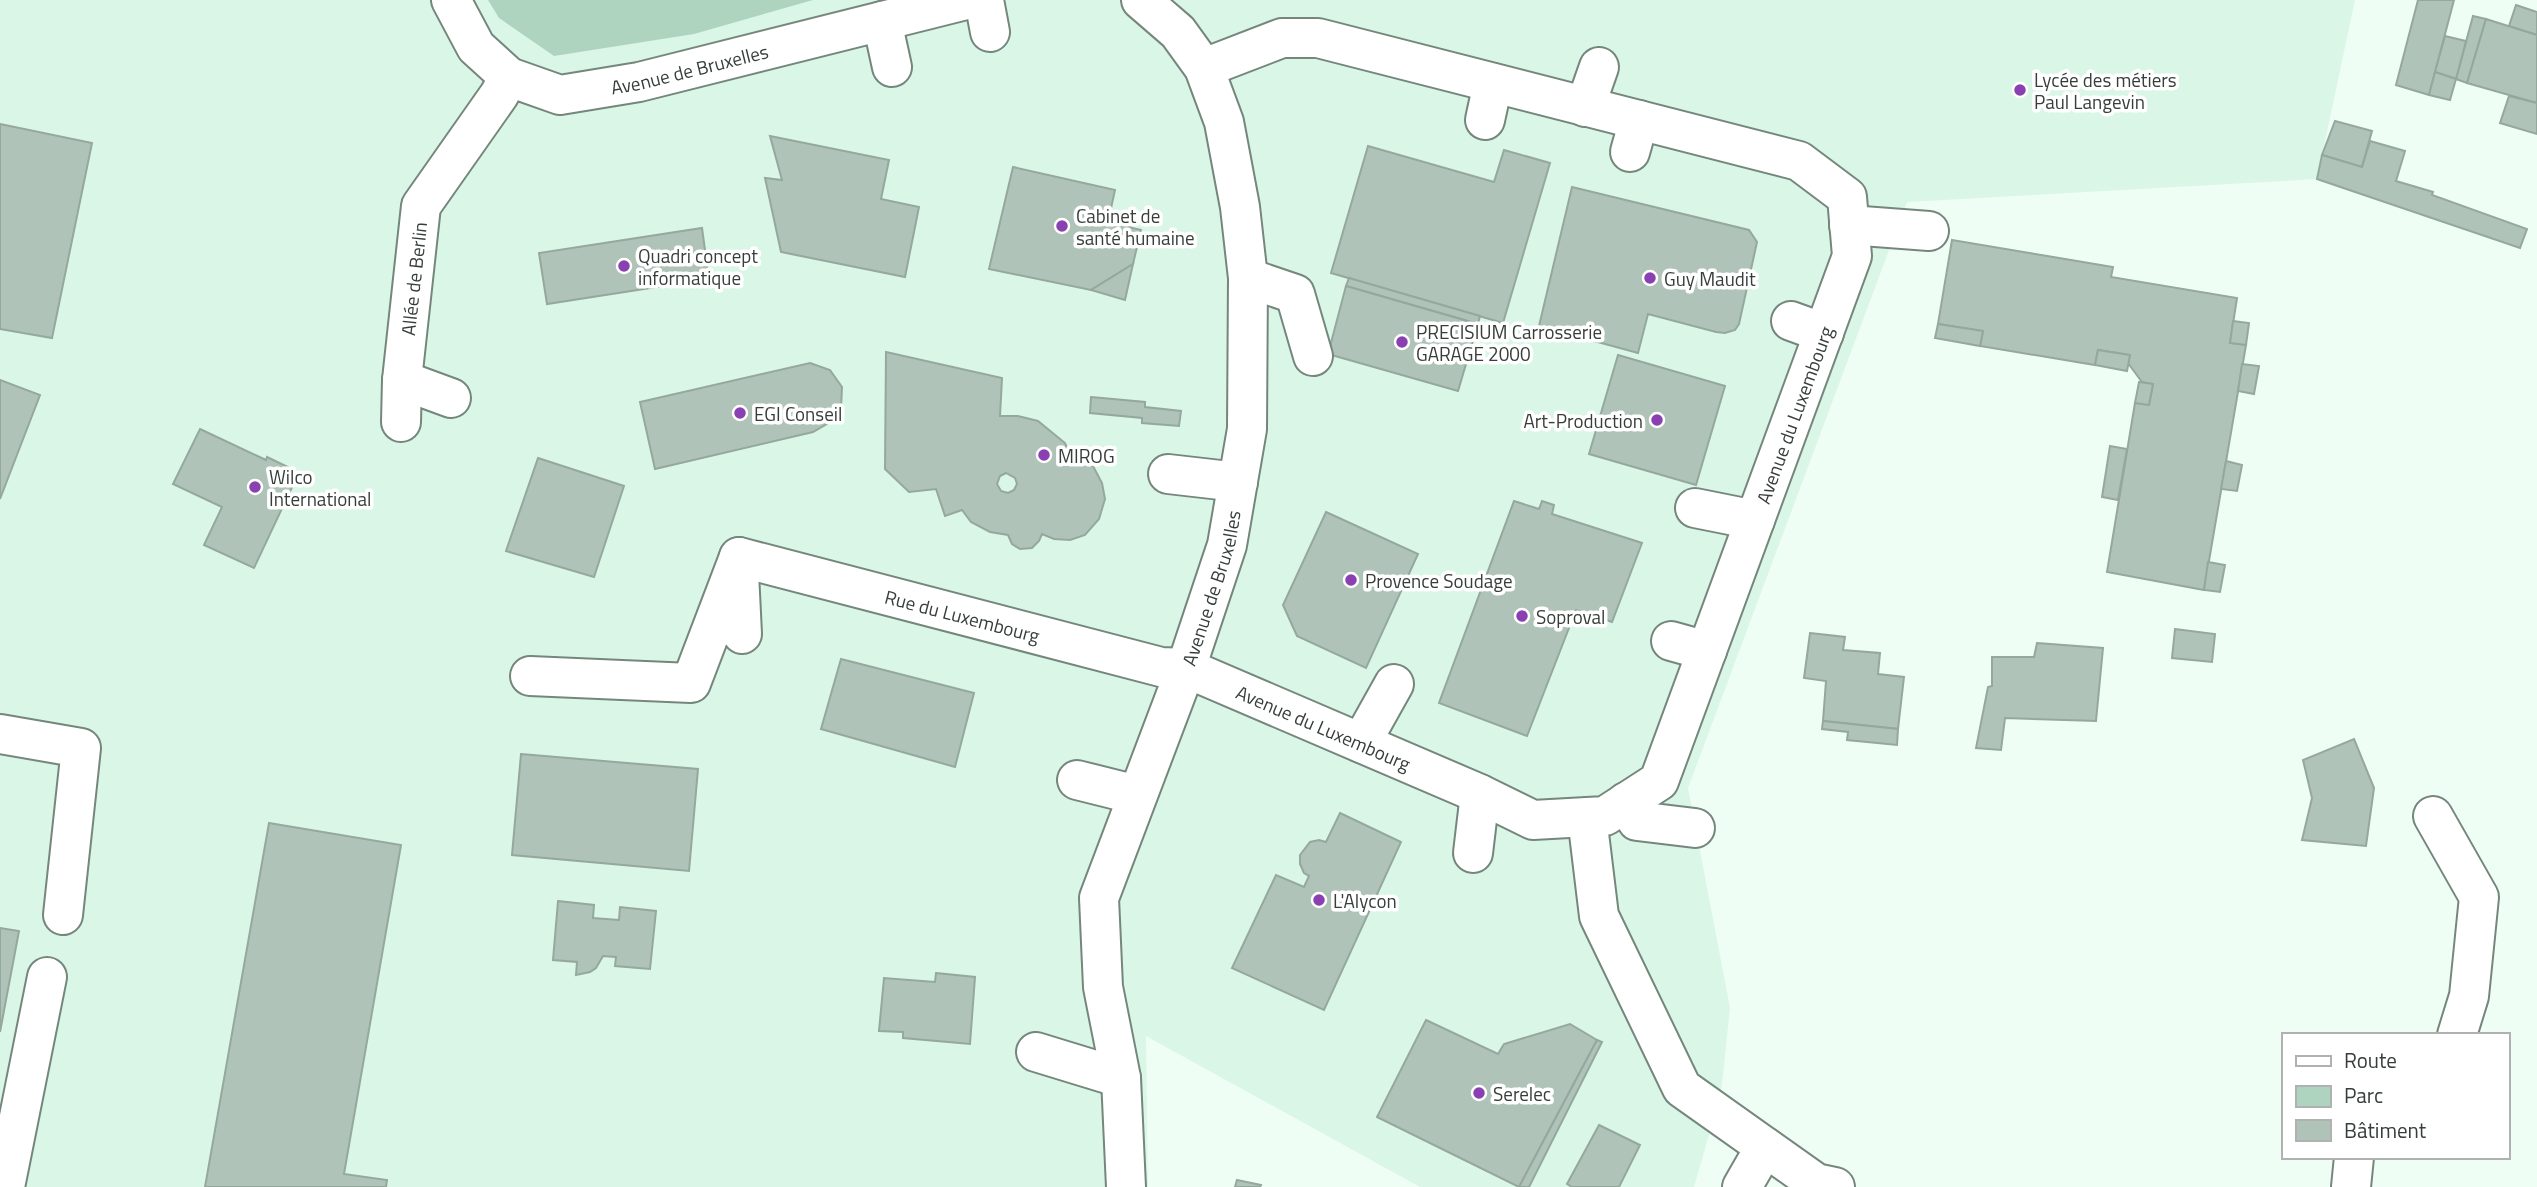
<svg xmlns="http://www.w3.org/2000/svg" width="2537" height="1187" viewBox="0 0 2537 1187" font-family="'Titillium Web',sans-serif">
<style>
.built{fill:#daf6e6}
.green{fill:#aed4c0}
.building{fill:#b0c3b9;stroke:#95a89e;stroke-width:2;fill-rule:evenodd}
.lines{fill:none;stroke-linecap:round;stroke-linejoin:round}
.minor-casing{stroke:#75877d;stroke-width:42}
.minor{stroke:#fff;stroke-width:38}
.poi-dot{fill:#8b40b2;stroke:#fff;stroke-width:2.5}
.labels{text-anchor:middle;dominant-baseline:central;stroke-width:7;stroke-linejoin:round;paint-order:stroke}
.street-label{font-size:19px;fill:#373e3a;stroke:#fff}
.poi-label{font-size:19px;fill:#373e3a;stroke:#fff;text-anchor:start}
</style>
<rect width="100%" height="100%" fill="#eefef5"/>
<path class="built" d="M0,0H2355L2317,179L1907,202L1688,788L1730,1008L1721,1093L1694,1187H1420L1146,1036L1148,1187H0Z"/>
<path class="green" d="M488,0H813L694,34L554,56L499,18Z"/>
<g class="building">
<path d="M2418,0H2454L2429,95L2396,85Z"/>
<path d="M2516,5L2537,12V35L2509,26Z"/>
<path d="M2473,16L2486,19L2467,83L2456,79Z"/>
<path d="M2486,19L2537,35V103L2467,83Z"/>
<path d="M2445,36L2466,41L2456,79L2435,72Z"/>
<path d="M2435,72L2456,79L2450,100L2429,95Z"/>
<path d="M2509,96L2537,103V134L2500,123Z"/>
<path d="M2335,121L2372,131L2362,167L2322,155Z"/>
<path d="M0,124L92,143L52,338L0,329Z"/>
<path d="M770,136L889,160L881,199L919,207L905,277L781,252L765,178L782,180Z"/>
<path d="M2370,141L2405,151L2396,181L2433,192L2432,195L2527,229L2520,248L2317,179L2322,155L2362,167Z"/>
<path d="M1368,146L1494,182L1504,150L1550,163L1503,323L1331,273Z"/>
<path d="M1013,167L1115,190L1108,222L1141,230L1133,264L1091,290L989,269Z"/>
<path d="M1572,187L1749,230L1757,242L1739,324L1735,330L1725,333L1716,332L1648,314L1638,353L1539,326Z"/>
<path d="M702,228L709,279L547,304L539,253Z"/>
<path d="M1952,240L2113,267L2111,277L2237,298L2230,343L2246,345L2204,590L2107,572L2135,403L2149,405L2153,384L2142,382L2128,363L2130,355L2098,350L2095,365L1980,346L1983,331L1938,324Z"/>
<path d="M1133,264L1125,300L1091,290Z"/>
<path d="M1349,278L1480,316L1478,324L1346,286Z"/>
<path d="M1346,286L1478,324L1458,391L1328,354Z"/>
<path d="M2233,321L2249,323L2246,345L2230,343Z"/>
<path d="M1938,324L1983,331L1980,346L1935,338Z"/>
<path d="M2098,350L2130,355L2127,371L2095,365Z"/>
<path d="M886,352L1002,378L1000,416H1018L1038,421L1065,443L1072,459L1093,466L1102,483L1105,499L1099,519L1085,535L1070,540L1054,539L1042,534L1039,541L1032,548L1020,549L1012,544L1008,535L990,532L971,522L962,510L945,516L936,489L909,492L885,469ZM1006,473L1015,478L1017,484L1014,490L1008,493L1001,491L997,484L1000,476Z"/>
<path d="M1618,355L1725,386L1696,485L1589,454Z"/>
<path d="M810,363L830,370L842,387L841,409L832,421L813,432L655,469L640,402Z"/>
<path d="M2242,364L2259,366L2254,394L2238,391Z"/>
<path d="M0,380L40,395L0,499Z"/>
<path d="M2139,382L2153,384L2149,405L2135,403Z"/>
<path d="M1091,397L1145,402V407L1181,411L1179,426L1142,423V418L1090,413Z"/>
<path d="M200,429L266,460L267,457L288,467L293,473L294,483L254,568L204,545L222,507L173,484Z"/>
<path d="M2110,446L2127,449L2118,500L2102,497Z"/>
<path d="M538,458L624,486L594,577L506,551Z"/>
<path d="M2226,461L2242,465L2237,491L2221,489Z"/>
<path d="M1514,501L1539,509L1542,501L1554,505L1552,514L1642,543L1612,622L1576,610L1527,736L1439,703Z"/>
<path d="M1326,512L1418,554L1366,668L1297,636L1283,605Z"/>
<path d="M2208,562L2225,565L2220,592L2204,590Z"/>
<path d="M2175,629L2215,634L2212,662L2172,658Z"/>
<path d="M1810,633L1845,637L1843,650L1880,653L1878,674L1904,677L1898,729L1823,721L1826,681L1804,678Z"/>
<path d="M2037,643L2103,648L2096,721L2005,718L2001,750L1976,748L1988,687L1992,686V657H2034Z"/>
<path d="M841,659L974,693L955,767L821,729Z"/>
<path d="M1823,721L1898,729L1897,745L1847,740L1848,732L1822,729Z"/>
<path d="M2354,739L2374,788L2366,846L2302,840L2312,798L2303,760Z"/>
<path d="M521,754L698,769L689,871L512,855Z"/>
<path d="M1340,813L1401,842L1324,1010L1232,968L1276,875L1304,887L1309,876L1304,873L1300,864V855L1310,842L1319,840L1326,842Z"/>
<path d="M269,823L401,845L344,1174L387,1180L386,1187H205Z"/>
<path d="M558,901L594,905L593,918L619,920L620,907L656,911L650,969L615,966L616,957L603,956L596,968L590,972L576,975L577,962L553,960Z"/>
<path d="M0,928L19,931L0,1032Z"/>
<path d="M936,973L975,977L970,1044L903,1038V1032L879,1031L884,978L935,982Z"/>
<path d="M1426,1020L1498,1054L1504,1044L1570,1024L1597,1040L1519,1187L1377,1117Z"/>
<path d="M1597,1040L1602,1042L1529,1187H1519Z"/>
<path d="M1599,1125L1640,1145L1619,1187H1572L1567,1184Z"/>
<path d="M1237,1180L1261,1185L1260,1187H1235Z"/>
</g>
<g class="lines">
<g class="minor-casing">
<g id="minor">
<path id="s1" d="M451,0L476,47L509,77L560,95L639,82L966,0"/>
<path d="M984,0L990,32"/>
<path d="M882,21L892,67"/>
<path d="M1585,107L1599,67"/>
<path d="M1485,120L1493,83"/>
<path d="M1630,152L1639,120"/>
<path d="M1849,225L1929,231"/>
<path d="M1248,278L1295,294L1313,356"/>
<path d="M1791,321L1824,333"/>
<path d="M402,380L451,398"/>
<path id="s2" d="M401,422L402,380L421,206L499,95L509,77"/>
<path d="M1168,474L1238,482"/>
<path d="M1695,508L1755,520"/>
<path id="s3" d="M739,557L1161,667L1186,668L1480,794L1533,820L1605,816L1659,781L1852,256L1847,197L1799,161L1318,38H1282L1204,68"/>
<path d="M739,573L742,634"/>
<path d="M1671,641L1707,651"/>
<path d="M530,676L691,683L739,557"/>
<path d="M0,734L81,748L63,915"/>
<path d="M1361,743L1394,684"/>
<path d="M1077,780L1137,795"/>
<path d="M1626,802L1637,821L1695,828"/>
<path d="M2433,816L2479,897L2469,996L2457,1035"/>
<path d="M1587,817L1599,916L1682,1088L1816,1183L1835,1187"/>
<path d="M1473,853L1480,794"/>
<path d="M1036,1052L1121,1078"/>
<path d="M5,1187L47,977"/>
<path id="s4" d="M1126,1187L1121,1078L1103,987L1099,898L1186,668L1227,545L1247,429L1248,278L1240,207L1224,122L1204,68L1178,32L1141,0"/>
<path d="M1742,1187L1765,1147"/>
<path d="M2351,1187L2354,1157"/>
</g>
</g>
<use href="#minor" class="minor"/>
</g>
<g class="poi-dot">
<circle cx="2020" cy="90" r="7"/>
<circle cx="1062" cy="226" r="7"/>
<circle cx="624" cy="266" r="7"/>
<circle cx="1650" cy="278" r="7"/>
<circle cx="1402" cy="342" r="7"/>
<circle cx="740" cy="413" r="7"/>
<circle cx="1657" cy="420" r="7"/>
<circle cx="1044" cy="455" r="7"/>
<circle cx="255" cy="487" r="7"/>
<circle cx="1351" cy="580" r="7"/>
<circle cx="1522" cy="616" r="7"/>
<circle cx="1319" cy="900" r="7"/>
<circle cx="1479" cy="1093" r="7"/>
</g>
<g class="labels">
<g class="street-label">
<text stroke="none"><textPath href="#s1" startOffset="284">Avenue de Bruxelles</textPath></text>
<text stroke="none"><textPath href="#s2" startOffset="144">Allée de Berlin</textPath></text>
<text stroke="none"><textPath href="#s3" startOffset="1367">Avenue du Luxembourg</textPath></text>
<text stroke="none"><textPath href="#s4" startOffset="621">Avenue de Bruxelles</textPath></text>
<text stroke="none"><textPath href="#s3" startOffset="231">Rue du Luxembourg</textPath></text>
<text stroke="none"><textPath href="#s3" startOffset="611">Avenue du Luxembourg</textPath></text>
</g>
<g class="poi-label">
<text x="2034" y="79">Lycée des métiers<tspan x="2034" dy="22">Paul Langevin</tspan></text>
<text x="1076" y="215">Cabinet de<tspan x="1076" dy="22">santé humaine</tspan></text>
<text x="638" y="255">Quadri concept<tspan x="638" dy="22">informatique</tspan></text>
<text x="1664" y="278">Guy Maudit</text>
<text x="1416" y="331">PRECISIUM Carrosserie<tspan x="1416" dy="22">GARAGE 2000</tspan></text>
<text x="754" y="413">EGI Conseil</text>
<text x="1643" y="420" text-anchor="end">Art-Production</text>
<text x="1058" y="455">MIROG</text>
<text x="269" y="476">Wilco<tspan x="269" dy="22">International</tspan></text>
<text x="1365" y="580">Provence Soudage</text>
<text x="1536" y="616">Soproval</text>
<text x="1333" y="900">L'Alycon</text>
<text x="1493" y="1093">Serelec</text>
</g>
</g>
<rect x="2282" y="1033" width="228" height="126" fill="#ffffff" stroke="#afb2b0" stroke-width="2"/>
<rect x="2296" y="1056" width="35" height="10" fill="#ffffff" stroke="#afb2b0" stroke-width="2"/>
<text x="2344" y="1068" font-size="21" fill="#373e3a">Route</text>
<rect x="2296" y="1086" width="35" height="21" fill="#aed4c0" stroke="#afb2b0" stroke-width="2"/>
<text x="2344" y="1103" font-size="21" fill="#373e3a">Parc</text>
<rect x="2296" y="1120" width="35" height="21" fill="#b0c3b9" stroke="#afb2b0" stroke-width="2"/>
<text x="2344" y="1138" font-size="21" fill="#373e3a">Bâtiment</text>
</svg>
